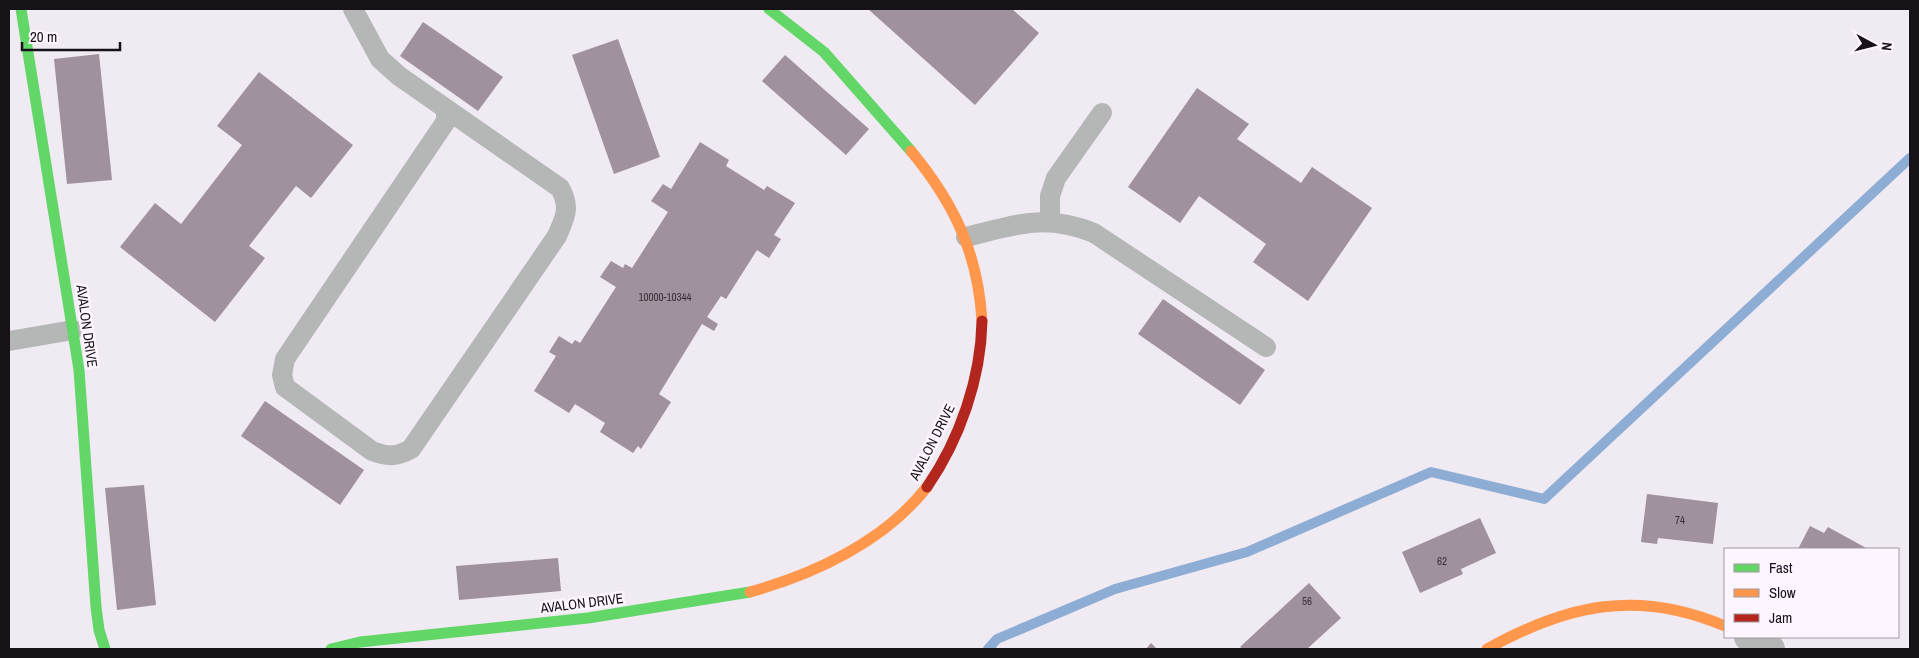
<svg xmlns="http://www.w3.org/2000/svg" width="1919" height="658" viewBox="0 0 1919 658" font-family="'Archivo Narrow',sans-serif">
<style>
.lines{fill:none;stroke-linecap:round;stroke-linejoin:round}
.stream{stroke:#8dadd4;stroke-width:10}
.building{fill:#9f919d}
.lane{stroke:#b5b6b6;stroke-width:20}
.street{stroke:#b5b6b6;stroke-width:28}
.fast{stroke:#63d668;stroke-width:11}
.slow{stroke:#ff974d;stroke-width:11}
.jam{stroke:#b3261e;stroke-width:11}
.labels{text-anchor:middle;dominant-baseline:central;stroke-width:5;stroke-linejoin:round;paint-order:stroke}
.number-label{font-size:11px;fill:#383238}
.street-label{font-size:14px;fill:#161217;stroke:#fdf5ff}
</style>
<rect width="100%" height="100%" fill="#f0eaf2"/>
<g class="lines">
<path class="stream" d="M988,649L997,639L1115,589L1247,552L1431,472L1544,499L1910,158"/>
</g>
<g class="building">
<path d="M868,9H1012L1039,33L975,105Z"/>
<path d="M423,22L503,77L478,111L400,56Z"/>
<path d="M618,39L660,157L614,174L572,55Z"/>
<path d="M99,54L112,180L67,184L54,59Z"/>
<path d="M785,55L869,129L846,155L762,81Z"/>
<path d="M259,72L353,145L311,198L296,186L249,246L265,258L215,322L120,247L155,203L181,224L242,145L217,126Z"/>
<path d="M1197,88L1249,124L1237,139L1301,183L1312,167L1372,208L1308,301L1253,262L1266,244L1199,196L1180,223L1128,187Z"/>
<path d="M700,142L729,160L726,166L764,190L767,186L795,203L774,235L781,239L769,258L757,250L726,299L721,296L707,317L718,324L714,331L702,324L659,394L671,402L641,449L638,446L633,453L600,432L605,423L575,404L569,413L534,391L556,356L549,352L559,336L572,344L575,340L580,343L616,287L600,277L611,261L623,268L625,264L632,268L668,212L651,201L663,184L671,189Z"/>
<path d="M1163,299L1265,370L1240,405L1138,334Z"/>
<path d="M265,401L364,470L340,505L241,436Z"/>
<path d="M144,485L156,605L117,610L105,488Z"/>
<path d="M1647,494L1718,503L1713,544L1658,538L1657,544L1641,542Z"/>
<path d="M1480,518L1496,553L1461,569L1463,574L1420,593L1402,552Z"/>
<path d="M1810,526L1824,533L1828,527L1868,549H1798Z"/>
<path d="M558,558L561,591L459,600L456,566Z"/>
<path d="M1309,583L1341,618L1307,649H1243L1240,647Z"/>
<path d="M1151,643L1157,649H1146Z"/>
</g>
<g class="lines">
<g class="lane">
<path d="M353,9L380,59L399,76L560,188C571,208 565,217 557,236L411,449C396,457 388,457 372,451L285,387L282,375L285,359L446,121V109"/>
<path d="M1050,221V196L1056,178L1102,113"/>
<path d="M966,237C1015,225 1044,213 1094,233L1266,347"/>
<path d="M9,341L73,330"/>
</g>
<path class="street" d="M1748,637L1771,649"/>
<g class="fast">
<path d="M21,9L79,370L96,607L99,630L105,649"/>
<path d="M769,9L824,52L911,151"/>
<path d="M331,649L360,642L588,618L750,592"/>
</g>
<g class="slow">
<path d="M911,151C954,203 978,253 982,321"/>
<path d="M750,592C815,574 885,541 927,487"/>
<path d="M1487,649C1568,604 1638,589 1725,626"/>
</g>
<path class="jam" d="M927,487C960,439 981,378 982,321"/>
</g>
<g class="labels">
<g class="number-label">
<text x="665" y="297">10000-10344</text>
<text x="1680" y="520">74</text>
<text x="1442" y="561">62</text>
<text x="1307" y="601">56</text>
</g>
<g class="street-label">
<text transform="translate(87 326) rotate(82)">AVALON DRIVE</text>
<text transform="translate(932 442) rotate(-63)">AVALON DRIVE</text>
<text transform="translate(582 603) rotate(-7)">AVALON DRIVE</text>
</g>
</g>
<rect width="1919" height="658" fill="none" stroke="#161217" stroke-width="20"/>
<rect x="1724" y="548" width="175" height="90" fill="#fdf5ff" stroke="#a19aa2"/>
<rect x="1734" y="564" width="25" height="8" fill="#63d668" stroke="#a19aa2"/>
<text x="1769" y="573" font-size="15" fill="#161217">Fast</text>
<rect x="1734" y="589" width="25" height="8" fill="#ff974d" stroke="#a19aa2"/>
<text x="1769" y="598" font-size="15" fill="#161217">Slow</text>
<rect x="1734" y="614" width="25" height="8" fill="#b3261e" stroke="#a19aa2"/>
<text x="1769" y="623" font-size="15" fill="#161217">Jam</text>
<g transform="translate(1874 45) rotate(97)" stroke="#fdf5ff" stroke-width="4" paint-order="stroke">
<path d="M0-4L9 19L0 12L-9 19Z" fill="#161217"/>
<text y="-8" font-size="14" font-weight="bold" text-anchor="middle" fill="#161217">N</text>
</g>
<path d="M22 42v8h98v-8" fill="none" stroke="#161217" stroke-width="2.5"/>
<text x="30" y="42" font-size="15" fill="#161217" stroke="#fdf5ff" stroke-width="4" paint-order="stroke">20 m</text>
</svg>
